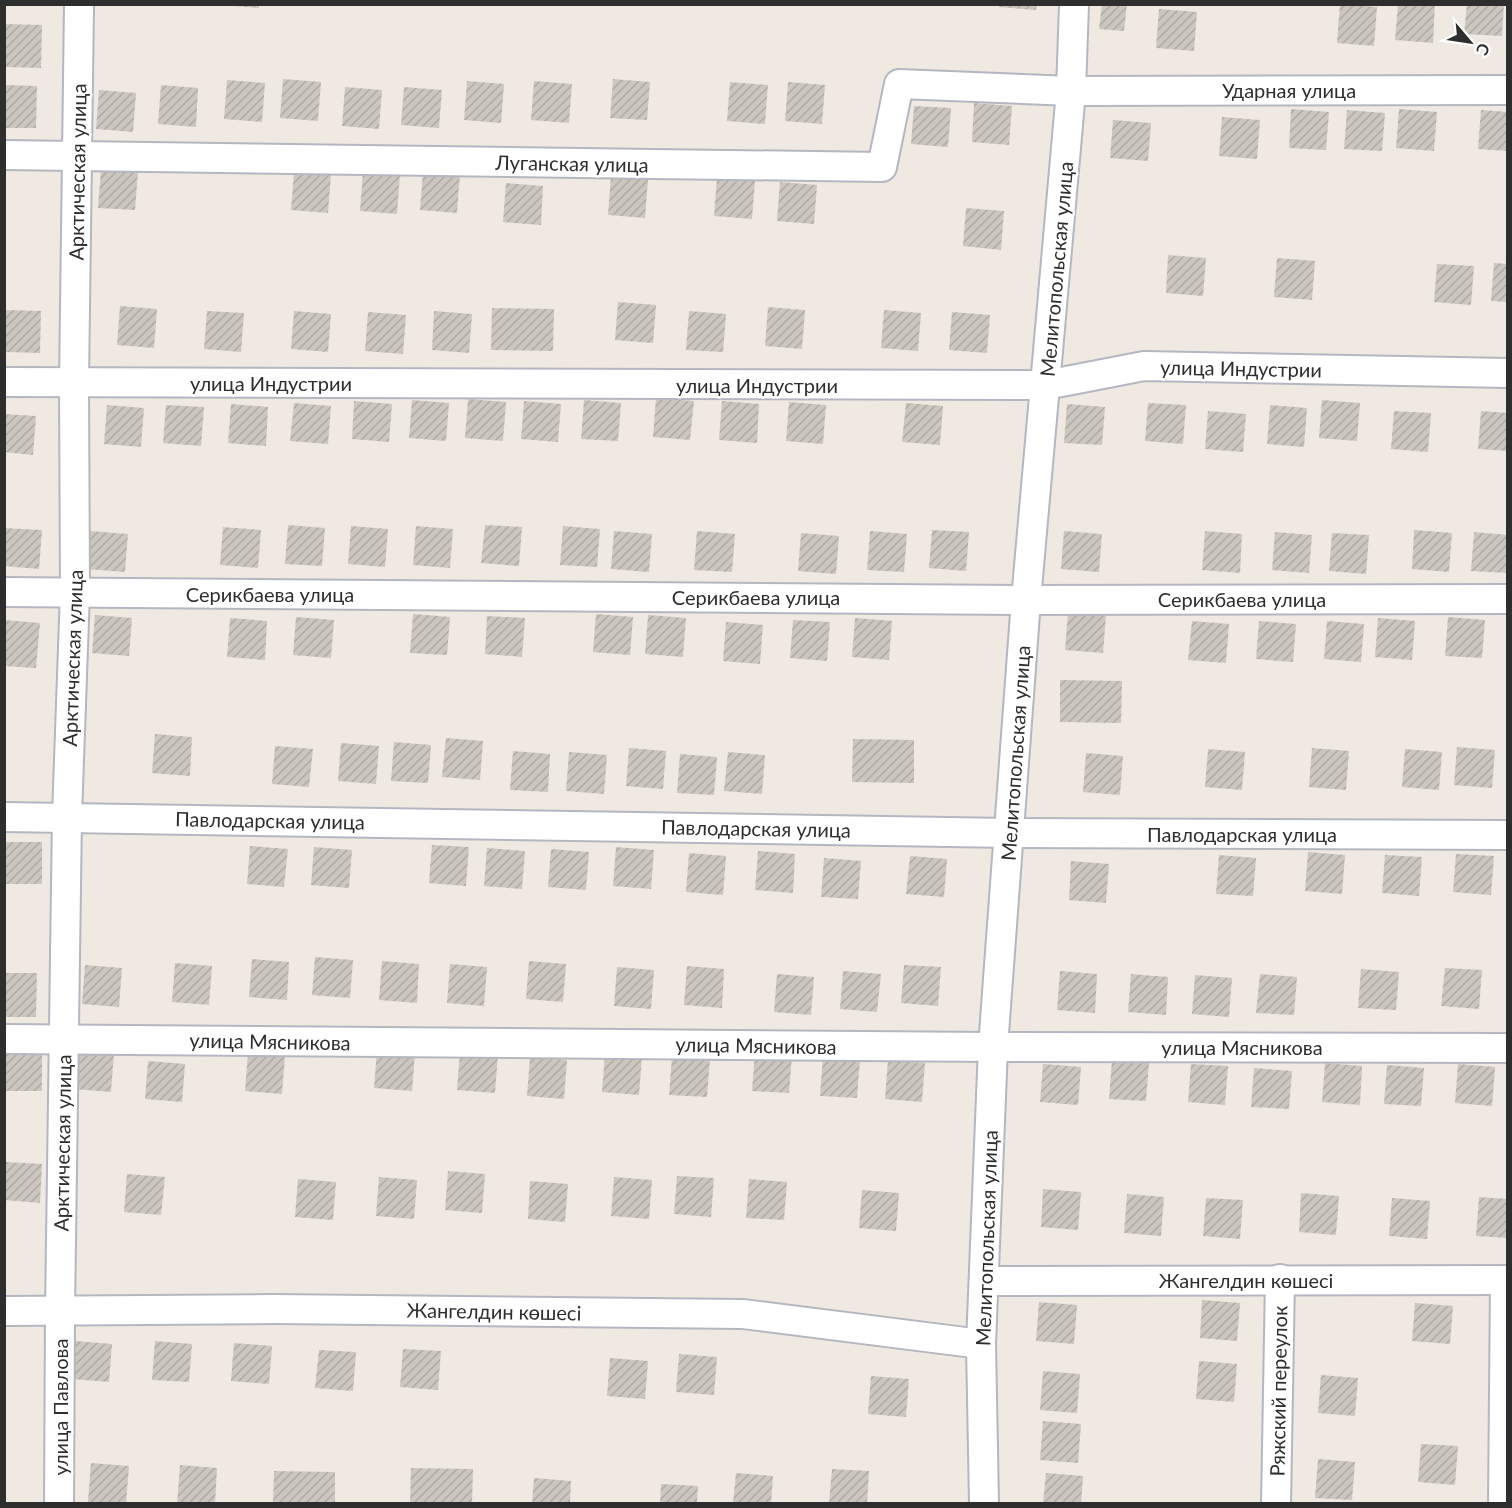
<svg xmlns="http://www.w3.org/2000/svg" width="1512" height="1508" viewBox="0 0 1512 1508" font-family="Lato,sans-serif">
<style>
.building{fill:url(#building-hatch)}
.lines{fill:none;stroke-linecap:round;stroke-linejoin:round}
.minor-casing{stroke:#b4b7c1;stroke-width:32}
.minor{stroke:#fff;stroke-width:28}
.labels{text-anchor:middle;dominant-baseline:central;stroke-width:5;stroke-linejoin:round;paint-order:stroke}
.street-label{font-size:20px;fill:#2e2e2e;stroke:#fff}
</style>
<defs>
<pattern id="building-hatch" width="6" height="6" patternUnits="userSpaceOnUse" patternTransform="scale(1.5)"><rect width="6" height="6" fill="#cbc7bf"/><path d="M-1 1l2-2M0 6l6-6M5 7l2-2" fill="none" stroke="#afaba4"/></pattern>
</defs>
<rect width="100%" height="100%" fill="#efe9e1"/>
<g class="building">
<path d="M233,4H259V8L233,6Z"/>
<path d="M999,4H1037L1036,10L999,7Z"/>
<path d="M1102,4H1127L1124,31L1099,29Z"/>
<path d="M1340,4L1377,7L1374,46L1337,43Z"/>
<path d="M1398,4H1435L1433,43L1395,40Z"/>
<path d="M1467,4H1504L1502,36L1464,34Z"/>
<path d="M1159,9L1197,12L1194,51L1156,48Z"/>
<path d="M4,24L42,25L41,68L4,67Z"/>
<path d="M283,79L321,82L318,121L280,118Z"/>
<path d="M613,79L650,82L647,120L610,118Z"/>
<path d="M227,80L265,83L262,122L224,119Z"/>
<path d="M467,81L504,84L501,123L464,120Z"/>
<path d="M534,81L572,84L569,123L531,120Z"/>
<path d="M730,82L768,85L765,124L727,121Z"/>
<path d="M788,82L825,85L822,124L785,121Z"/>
<path d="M5,85L37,86L36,128H5Z"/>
<path d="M161,85L198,88L196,127L158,124Z"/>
<path d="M345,87L382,90L379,129L342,126Z"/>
<path d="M404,87L442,90L439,128L401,125Z"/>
<path d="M99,90L136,93L133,132L96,129Z"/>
<path d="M974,103L1012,106L1009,145L972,142Z"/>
<path d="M914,106L951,108L948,147L911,144Z"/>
<path d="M1291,109L1329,112L1326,150L1289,148Z"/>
<path d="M1399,109L1437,112L1434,151L1396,148Z"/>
<path d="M1347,110L1385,113L1382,151L1344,149Z"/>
<path d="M1481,110L1508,112V151L1478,149Z"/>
<path d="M1222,117L1260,120L1257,159L1219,156Z"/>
<path d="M1113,120L1151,123L1148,161L1110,158Z"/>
<path d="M101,169L138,172L135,210L98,208Z"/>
<path d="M423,171L460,174L457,213L420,210Z"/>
<path d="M294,172L331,174L328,213L291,210Z"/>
<path d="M363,172L400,175L397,214L360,211Z"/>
<path d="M611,176L648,179L645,218L608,215Z"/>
<path d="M717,178L755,180L752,219L714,216Z"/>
<path d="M780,182L817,185L814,224L777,221Z"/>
<path d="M506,183L543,186L541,225L503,222Z"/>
<path d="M966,208L1004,211L1001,250L963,246Z"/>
<path d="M1168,255L1206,258L1203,296L1166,293Z"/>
<path d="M1277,258L1315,261L1312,300L1274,297Z"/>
<path d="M1494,263L1508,264V302L1491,301Z"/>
<path d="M1437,264L1474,266L1471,305L1434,302Z"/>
<path d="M618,302L656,305L653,343L615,340Z"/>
<path d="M120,306L157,309L154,348L117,345Z"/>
<path d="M768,307L805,310L802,349L765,346Z"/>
<path d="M492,308L554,309L553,351L491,350Z"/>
<path d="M4,310L41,311L40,353L4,352Z"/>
<path d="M884,310L921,313L918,351L881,348Z"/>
<path d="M207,311L244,313L241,352L204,349Z"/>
<path d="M294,311L331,314L328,352L291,349Z"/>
<path d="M434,311L472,314L469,353L432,350Z"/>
<path d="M689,311L726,314L723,352L686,350Z"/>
<path d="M368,312L406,315L403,354L365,351Z"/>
<path d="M952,312L990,315L987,353L949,350Z"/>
<path d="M656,398L694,401L690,440L653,437Z"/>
<path d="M468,399L506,402L503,441L465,438Z"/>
<path d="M412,400L449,403L446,441L409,438Z"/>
<path d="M584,400L621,403L618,441L581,439Z"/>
<path d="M1322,400L1360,403L1357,441L1319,438Z"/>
<path d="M354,401L392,404L389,442L352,439Z"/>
<path d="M524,401L561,404L558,442L521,439Z"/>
<path d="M722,401L759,404L757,443L719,440Z"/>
<path d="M789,402L826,405L823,444L786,441Z"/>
<path d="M294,403L331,406L328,444L290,441Z"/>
<path d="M906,403L943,406L940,445L902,442Z"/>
<path d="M1148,403L1186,405L1183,444L1145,441Z"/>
<path d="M231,404L268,407L266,446L228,443Z"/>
<path d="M1067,404L1105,407L1102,445L1064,443Z"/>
<path d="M107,405L144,408L141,447L104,444Z"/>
<path d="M166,405L204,407L201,446L163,443Z"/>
<path d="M1270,405L1307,408L1304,447L1267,444Z"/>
<path d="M1208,411L1246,414L1243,452L1205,449Z"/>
<path d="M1394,411L1431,413L1428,452L1391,449Z"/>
<path d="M1481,411L1508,413V451L1478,449Z"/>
<path d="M4,414L36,416L33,455L4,452Z"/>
<path d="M288,525L325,528L322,566L285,564Z"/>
<path d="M485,525L522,527L519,566L481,563Z"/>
<path d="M351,526L388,529L385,567L348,564Z"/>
<path d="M416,526L453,529L450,568L413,565Z"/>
<path d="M563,526L600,529L597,567L560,565Z"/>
<path d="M223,527L261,530L258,568L220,565Z"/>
<path d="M4,528L42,530L39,569L4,566Z"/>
<path d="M932,530L969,532L966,571L929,568Z"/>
<path d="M1414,530L1452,533L1449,572L1412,569Z"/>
<path d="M90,531L128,534L125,572L87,569Z"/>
<path d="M614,531L652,534L649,572L611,569Z"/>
<path d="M697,531L735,534L732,572L694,570Z"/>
<path d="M870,531L907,534L904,572L867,570Z"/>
<path d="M1064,531L1102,534L1099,572L1061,569Z"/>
<path d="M1205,531L1242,534L1240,573L1202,570Z"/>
<path d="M1275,532L1312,535L1309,573L1272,570Z"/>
<path d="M1474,532L1508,535V573L1471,571Z"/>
<path d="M801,533L839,536L836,574L798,571Z"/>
<path d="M1332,533L1369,535L1366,574L1329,571Z"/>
<path d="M1068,612L1106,615L1103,653L1065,650Z"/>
<path d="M413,614L450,617L447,655L410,653Z"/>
<path d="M596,614L633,617L630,655L593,652Z"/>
<path d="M95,615L132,618L129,656L92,653Z"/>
<path d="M648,615L686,618L683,657L645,654Z"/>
<path d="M487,616L525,618L522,657L485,654Z"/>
<path d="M296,617L334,620L331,658L293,655Z"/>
<path d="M1448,617L1485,620L1482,658L1445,656Z"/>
<path d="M230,618L267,621L265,660L227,657Z"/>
<path d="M855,618L892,621L889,660L852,657Z"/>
<path d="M1378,618L1415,621L1412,660L1375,657Z"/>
<path d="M4,620L40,623L36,668L4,666Z"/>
<path d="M793,620L830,622L827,661L790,658Z"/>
<path d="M1192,621L1229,624L1226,663L1188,660Z"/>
<path d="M1259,621L1296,624L1293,662L1256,659Z"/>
<path d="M1327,621L1364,624L1361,662L1324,659Z"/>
<path d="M726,622L763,625L760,664L723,661Z"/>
<path d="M1060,680L1122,681L1121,723L1060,722Z"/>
<path d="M155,734L192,737L190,776L152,773Z"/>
<path d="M446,738L483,741L480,780L442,777Z"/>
<path d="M853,739L914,740V783L852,782Z"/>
<path d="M394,742L431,745L428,783L391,781Z"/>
<path d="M341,743L379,746L376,784L338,781Z"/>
<path d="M275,746L313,749L309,787L272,784Z"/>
<path d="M1457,747L1495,750L1492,788L1454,785Z"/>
<path d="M629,748L666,751L663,789L626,786Z"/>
<path d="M1312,748L1349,751L1346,790L1309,787Z"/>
<path d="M1208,749L1245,752L1242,790L1205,787Z"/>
<path d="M1405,749L1442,752L1439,790L1402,787Z"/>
<path d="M513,751L550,754L548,792L510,790Z"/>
<path d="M569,752L607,755L604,794L566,791Z"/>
<path d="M728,752L765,755L762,794L724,791Z"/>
<path d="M1086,753L1123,756L1120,795L1083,792Z"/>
<path d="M680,754L717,757L714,795L677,793Z"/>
<rect x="4" y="842" width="38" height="42"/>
<path d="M432,845L469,847L466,886L429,883Z"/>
<path d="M250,846L288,849L284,887L247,884Z"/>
<path d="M314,847L352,850L349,888L311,885Z"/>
<path d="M616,847L654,850L651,889L613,886Z"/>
<path d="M487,848L525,851L522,889L484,886Z"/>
<path d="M551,849L589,852L586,890L548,887Z"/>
<path d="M758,851L795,854L793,893L755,890Z"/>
<path d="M1308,852L1345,855L1342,894L1305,891Z"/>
<path d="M689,853L726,856L723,895L686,892Z"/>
<path d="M1456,854L1494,856L1491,895L1453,892Z"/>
<path d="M1219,855L1256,858L1253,896L1216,894Z"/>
<path d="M1385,855L1422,857L1419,896L1382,893Z"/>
<path d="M910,856L947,859L944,897L906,894Z"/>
<path d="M824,858L861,861L858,899L821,897Z"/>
<path d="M1071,861L1109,864L1106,903L1069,900Z"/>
<path d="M315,957L353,960L350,998L312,995Z"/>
<path d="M252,959L289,962L287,1000L249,997Z"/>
<path d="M382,961L419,964L417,1003L379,1000Z"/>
<path d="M529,961L566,964L563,1002L526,999Z"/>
<path d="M175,963L212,966L209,1005L172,1002Z"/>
<path d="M450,964L487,967L484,1006L447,1003Z"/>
<path d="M85,965L122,968L119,1007L82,1004Z"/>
<path d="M904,965L941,967L938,1006L901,1003Z"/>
<path d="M687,966L724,969L722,1008L684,1005Z"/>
<path d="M617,967L654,970L651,1009L614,1006Z"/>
<path d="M1445,968L1482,970L1479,1009L1441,1006Z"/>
<path d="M1361,969L1399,972L1396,1010L1358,1008Z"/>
<path d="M843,971L881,974L877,1012L840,1009Z"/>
<path d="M1060,971L1097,974L1095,1013L1057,1010Z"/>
<path d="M4,973H37L36,1017H4Z"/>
<path d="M777,974L814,977L811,1015L774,1012Z"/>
<path d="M1131,974L1168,977L1166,1015L1128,1012Z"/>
<path d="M1260,974L1297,977L1294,1015L1256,1013Z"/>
<path d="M1195,975L1232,978L1229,1017L1192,1014Z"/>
<path d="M77,1050L114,1053L111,1092L74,1089Z"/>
<path d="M377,1050L415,1053L412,1091L374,1088Z"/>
<rect x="5" y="1052" width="37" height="39"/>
<path d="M460,1052L498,1055L495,1093L457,1090Z"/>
<path d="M755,1052L792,1055L789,1093L752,1091Z"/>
<path d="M248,1053L285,1056L282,1094L245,1091Z"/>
<path d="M605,1053L642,1056L639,1095L602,1092Z"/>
<path d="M672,1056L710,1059L707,1097L669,1095Z"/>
<path d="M530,1057L567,1060L564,1099L527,1096Z"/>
<path d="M823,1057L860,1060L857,1098L820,1096Z"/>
<path d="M888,1060L925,1063L922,1102L885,1099Z"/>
<path d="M1112,1060L1149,1063L1146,1101L1109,1099Z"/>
<path d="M148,1061L185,1064L182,1102L145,1099Z"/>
<path d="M1325,1063L1362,1066L1360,1105L1322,1102Z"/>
<path d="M1043,1064L1081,1067L1078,1105L1040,1102Z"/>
<path d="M1191,1064L1228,1066L1225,1105L1188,1102Z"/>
<path d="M1458,1064L1495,1067L1492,1106L1455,1103Z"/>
<path d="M1387,1065L1424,1068L1421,1106L1384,1104Z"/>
<path d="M1254,1068L1292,1071L1289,1109L1251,1107Z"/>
<path d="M5,1162L42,1164L40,1203L4,1200Z"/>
<path d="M448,1171L485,1174L482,1213L445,1210Z"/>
<path d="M127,1174L165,1177L161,1215L124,1212Z"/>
<path d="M677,1176L714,1178L711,1217L674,1214Z"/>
<path d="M379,1177L417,1180L414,1219L376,1216Z"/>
<path d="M614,1177L652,1180L649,1219L611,1216Z"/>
<path d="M298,1179L336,1182L333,1220L295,1217Z"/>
<path d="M749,1179L787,1182L784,1220L746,1218Z"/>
<path d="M530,1181L568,1184L565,1222L528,1219Z"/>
<path d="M1043,1189L1081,1192L1078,1230L1041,1227Z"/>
<path d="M862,1190L899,1193L896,1231L859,1228Z"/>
<path d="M1301,1193L1339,1196L1336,1235L1299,1232Z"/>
<path d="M1127,1194L1164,1197L1161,1236L1124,1233Z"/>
<path d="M1479,1197L1508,1199V1238L1476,1236Z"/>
<path d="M1206,1198L1243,1200L1240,1239L1203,1236Z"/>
<path d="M1392,1198L1430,1201L1427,1239L1389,1236Z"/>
<path d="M1202,1300L1240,1303L1237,1341L1200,1338Z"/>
<path d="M1039,1302L1077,1305L1074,1344L1036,1341Z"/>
<path d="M1415,1303L1453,1306L1450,1344L1412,1341Z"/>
<path d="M75,1341L112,1344L109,1382L72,1379Z"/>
<path d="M155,1341L192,1344L189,1382L152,1380Z"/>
<path d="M234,1343L272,1346L269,1384L231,1381Z"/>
<path d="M403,1349L441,1351L438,1390L400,1387Z"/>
<path d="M319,1350L356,1352L353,1391L315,1388Z"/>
<path d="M679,1354L717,1357L714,1395L676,1392Z"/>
<path d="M610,1358L648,1361L645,1399L607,1396Z"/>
<path d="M1199,1361L1237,1364L1234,1402L1196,1399Z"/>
<path d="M1043,1371L1080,1374L1077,1413L1040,1410Z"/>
<path d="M1321,1375L1358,1378L1355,1416L1318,1413Z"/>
<path d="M871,1376L909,1379L906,1417L868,1414Z"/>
<path d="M1043,1421L1081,1424L1078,1463L1040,1460Z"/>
<path d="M1421,1444L1458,1446L1455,1485L1418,1482Z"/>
<path d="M1318,1459L1355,1462L1352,1500L1315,1498Z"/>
<path d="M91,1463L129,1466L126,1504L88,1502Z"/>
<path d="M180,1465L217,1468L215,1504H177Z"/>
<path d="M411,1468L473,1469L472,1504H410Z"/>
<path d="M832,1469L869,1471L867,1504H829Z"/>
<path d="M274,1471L335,1472V1504H273Z"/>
<path d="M736,1473L773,1476L771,1504H733Z"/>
<path d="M1046,1473L1083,1476L1081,1504H1043Z"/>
<path d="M534,1478L571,1481L570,1504H532Z"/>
<path d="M661,1484L698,1486L697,1504H660Z"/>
</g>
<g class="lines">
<g class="minor-casing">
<g id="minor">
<path d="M4,155L882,167L899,84L1071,91L1508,90"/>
<path d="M4,382L1046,385L1144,366L1508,373"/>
<path d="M4,592L1026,600L1508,599"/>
<path d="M4,817L1010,833L1508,835"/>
<path d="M4,1039L993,1047L1508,1048"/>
<path d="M985,1281L1508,1280"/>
<path d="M4,1311L274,1309L743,1314L981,1344"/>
<path d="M59,1504L60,1311L67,816L75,592L74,383L79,4"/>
<path d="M984,1504L981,1344L993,1047L1026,600L1071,91L1074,4"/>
<path d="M1276,1504L1280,1279"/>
<path d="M1503,1504L1505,1280"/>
</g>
</g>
<use href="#minor" class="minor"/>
</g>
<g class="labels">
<g class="street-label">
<text x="1289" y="90">Ударная улица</text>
<text transform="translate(572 163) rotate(1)">Луганская улица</text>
<text transform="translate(77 172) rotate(-89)">Арктическая улица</text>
<text transform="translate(1056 269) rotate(-85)">Мелитопольская улица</text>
<text transform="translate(1241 368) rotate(1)">улица Индустрии</text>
<text x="271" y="383">улица Индустрии</text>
<text x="757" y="385">улица Индустрии</text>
<text x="270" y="594">Серикбаева улица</text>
<text x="756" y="597">Серикбаева улица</text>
<text x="1242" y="599">Серикбаева улица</text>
<text transform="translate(72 658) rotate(-88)">Арктическая улица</text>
<text transform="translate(1015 753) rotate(-86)">Мелитопольская улица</text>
<text transform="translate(270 820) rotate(1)">Павлодарская улица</text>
<text transform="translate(756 828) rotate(1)">Павлодарская улица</text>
<text x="1242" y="834">Павлодарская улица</text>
<text transform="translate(270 1041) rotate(1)">улица Мясникова</text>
<text transform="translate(756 1045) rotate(1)">улица Мясникова</text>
<text x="1242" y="1047">улица Мясникова</text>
<text transform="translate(62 1143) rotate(-89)">Арктическая улица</text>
<text transform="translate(986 1238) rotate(-88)">Мелитопольская улица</text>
<text x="1246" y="1280">Жангелдин көшесі</text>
<text transform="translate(494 1311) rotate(1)">Жангелдин көшесі</text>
<text transform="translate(1278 1391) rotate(-89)">Ряжский переулок</text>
<text transform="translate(60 1407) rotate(-90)">улица Павлова</text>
</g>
</g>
<rect width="1512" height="1508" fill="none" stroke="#2e2e2e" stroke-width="12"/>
<g transform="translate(1470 42) rotate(119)" stroke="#ffffff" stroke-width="4.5" paint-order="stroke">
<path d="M0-4.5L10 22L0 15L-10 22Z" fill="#2e2e2e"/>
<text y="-9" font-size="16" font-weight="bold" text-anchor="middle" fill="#2e2e2e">С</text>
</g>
</svg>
